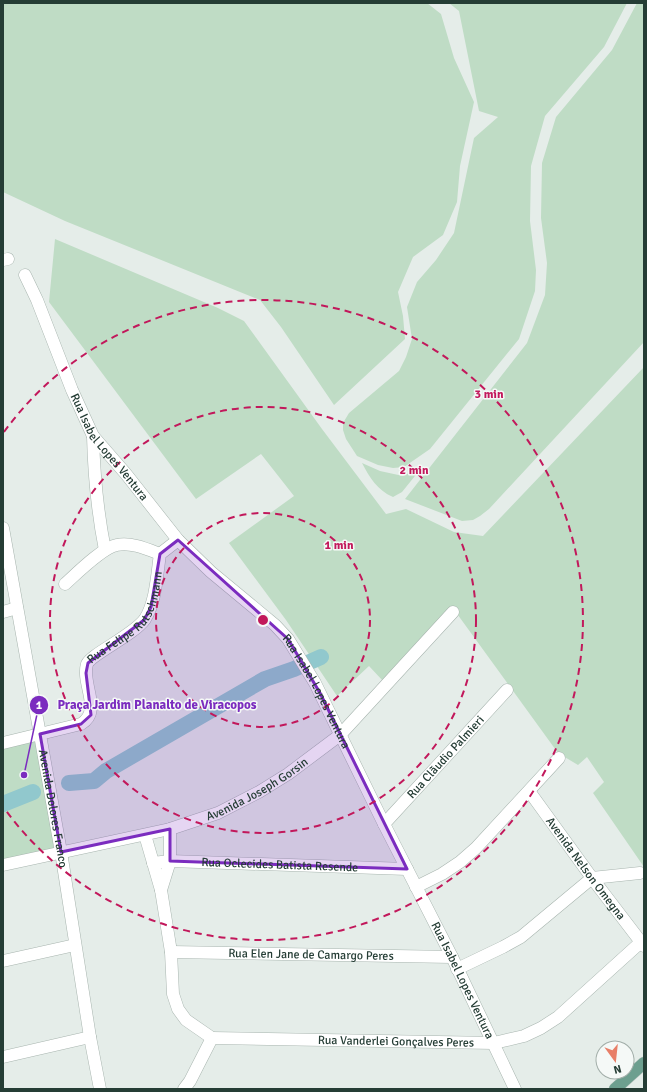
<svg xmlns="http://www.w3.org/2000/svg" width="647" height="1092" viewBox="0 0 647 1092" font-family="Signika,sans-serif">
<style>
.green{fill:#bfdcc5}
.lines{fill:none;stroke-linecap:round;stroke-linejoin:round}
.river{stroke:#91c8cd;stroke-width:16}
.minor-casing{stroke:#a8b5af;stroke-width:13}
.major-casing{stroke:#c2c9c6;stroke-width:13}
.minor{stroke:#fff;stroke-width:12}
.major{stroke:#6d9f8f;stroke-width:12}
.marked{fill:#7b2cbf;fill-opacity:0.2;stroke:#7b2cbf;stroke-width:3;stroke-linejoin:round}
.ring{fill:none;stroke:#c2185b;stroke-width:2;stroke-dasharray:7 5}
.labels{text-anchor:middle;dominant-baseline:central;stroke-width:3;stroke-linejoin:round;paint-order:stroke}
.street-label{font-size:12px;fill:#253d35;stroke:#f5f9f7}
.centre{fill:#c2185b;stroke:#f5f9f7;stroke-width:2}
.ring-label{font-size:12px;text-anchor:middle;font-weight:bold;fill:#c2185b;stroke:#f5f9f7;stroke-width:3;stroke-linejoin:round;paint-order:stroke}
.leader{fill:none;stroke:#7b2cbf;stroke-width:1.5}
.callout-dot{fill:#7b2cbf;stroke:#f5f9f7;stroke-width:1.5}
.mark-label{font-size:12px;text-anchor:middle;font-weight:bold;fill:#fff}
.callout-label{font-size:13px;text-anchor:middle;font-weight:bold;fill:#7b2cbf;stroke:#f5f9f7;stroke-width:3;stroke-linejoin:round;paint-order:stroke}
</style>
<rect width="100%" height="100%" fill="#e5ede9"/>
<g class="green">
<path d="M3,3H427L441,14L454,58L474,102L460,166L457,202L443,235L413,257L398,292L403,316L405,339L334,405L281,327L260,300L65,221L3,192Z"/>
<path d="M449,3H627L604,47L545,116L531,166L530,221L536,270L535,291L519,339L430,449L404,467L393,468L378,465L357,456L346,439L343,430V423L349,413L399,371L406,357L412,339L407,307L417,282L436,260L454,233L474,138L498,117L479,111L459,11Z"/>
<path d="M637,3H644V342L489,509L480,516L473,520L462,521L405,499L527,343L545,295L547,263L541,218L542,163L556,117L612,50Z"/>
<path d="M55,239L218,308L244,321L322,429L386,514L406,509L454,532L483,536L644,367V867L593,793L604,782L587,757L578,765L558,753L455,611L383,681L369,666L337,696L286,620L229,543L294,496L261,454L196,499L49,302Z"/>
<path d="M362,463L380,471L403,476L423,466L402,492L393,497C377,490 370,478 362,463Z"/>
<path d="M37,737L54,849L3,862V745Z"/>
</g>
<g class="lines">
<g class="river">
<path d="M69,783L94,781L106,771L265,679L294,669L321,657"/>
<path d="M3,804L33,792"/>
</g>
<g class="minor-casing">
<g id="minor">
<path d="M3,260L8,259"/>
<path id="s1" d="M25,275L37,300L72,390L93,436L126,474L178,540L211,572L275,625L288,639L315,683L384,824L452,957L515,1089"/>
<path d="M93,436C94,476 97,510 105,550"/>
<path id="s2" d="M3,528L61,852L90,1037L100,1089"/>
<path d="M65,584C76,574 103,547 117,545C131,542 147,549 160,554"/>
<path d="M3,612L17,608"/>
<path id="s3" d="M3,743L81,724C103,711 81,684 87,664C91,654 134,635 145,619C156,602 157,574 160,554L178,540"/>
<path id="s4" d="M529,791L592,878L644,946"/>
<path id="s5" d="M384,824L507,690"/>
<path d="M145,835L161,890L171,952L173,994L178,1009L186,1020L212,1038"/>
<path id="s6" d="M153,863L170,861L407,869"/>
<path id="s7" d="M3,865L170,829L218,813L259,792L288,774L340,735L453,612"/>
<path d="M416,887L442,874L460,862L476,848L559,758"/>
<path d="M161,890L170,861V829"/>
<path id="s8" d="M171,952L452,957"/>
<path d="M3,961L75,945"/>
<path d="M457,969L503,947L521,937L592,878L640,873"/>
<path id="s9" d="M212,1038L494,1043L524,1036L541,1028L558,1017L641,942"/>
<path d="M3,1057L90,1037"/>
<path d="M184,1089L190,1081L212,1038"/>
</g>
</g>
<g class="major-casing">
<path id="major" d="M615,1089L644,1063"/>
</g>
<use href="#minor" class="minor"/>
<use href="#major" class="major"/>
</g>
<path class="marked" d="M178,540L288,639L320,693L407,869L170,861V829L61,852L40,734L81,724L91,715L86,673L88,663L144,620L151,607L160,554Z"/>
<g class="ring">
<circle cx="263" cy="620" r="107"/>
<circle cx="263" cy="620" r="213"/>
<path d="M4 432A320 320 0 1 1 4 808"/>
</g>
<g class="labels">
<g class="street-label">
<text stroke="none"><textPath href="#s1" startOffset="193">Rua Isabel Lopes Ventura</textPath></text>
<text stroke="none"><textPath href="#s3" startOffset="208">Rua Felipe Rutschmann</textPath></text>
<text stroke="none"><textPath href="#s1" startOffset="517">Rua Isabel Lopes Ventura</textPath></text>
<text stroke="none"><textPath href="#s5" startOffset="91">Rua Clãudio Palmieri</textPath></text>
<text stroke="none"><textPath href="#s7" startOffset="267">Avenida Joseph Gorsin</textPath></text>
<text stroke="none"><textPath href="#s2" startOffset="285">Avenida Dolores Franco</textPath></text>
<text stroke="none"><textPath href="#s6" startOffset="127">Rua Oclecides Batista Resende</textPath></text>
<text stroke="none"><textPath href="#s4" startOffset="96">Avenida Nelson Omegna</textPath></text>
<text stroke="none"><textPath href="#s8" startOffset="140">Rua Elen Jane de Camargo Peres</textPath></text>
<text stroke="none"><textPath href="#s1" startOffset="841">Rua Isabel Lopes Ventura</textPath></text>
<text stroke="none"><textPath href="#s9" startOffset="184">Rua Vanderlei Gonçalves Peres</textPath></text>
</g>
</g>
<circle cx="263" cy="620" r="6" class="centre"/>
<g class="ring-label">
<text x="489" y="398">3 min</text>
<text x="414" y="474">2 min</text>
<text x="339" y="549">1 min</text>
</g>
<path class="leader" d="M24 775L39 705"/>
<g class="callout-dot">
<circle cx="24" cy="775" r="4"/>
<circle cx="39" cy="705" r="10"/>
</g>
<g class="mark-label">
<text x="39" y="709">1</text>
</g>
<g class="callout-label">
<text x="157" y="709">Praça Jardim Planalto de Viracopos</text>
</g>
<rect width="647" height="1092" fill="none" stroke="#253d35" stroke-width="8"/>
<g transform="translate(615 1060) rotate(165)"><circle r="19" fill="#f5f9f7" stroke="#a2aea9"/>
<path d="M0-3L7 15L0 10L-7 15Z" fill="#e87f68"/>
<text y="-6" font-size="11" font-weight="bold" text-anchor="middle" fill="#253d35">N</text>
</g>
</svg>
